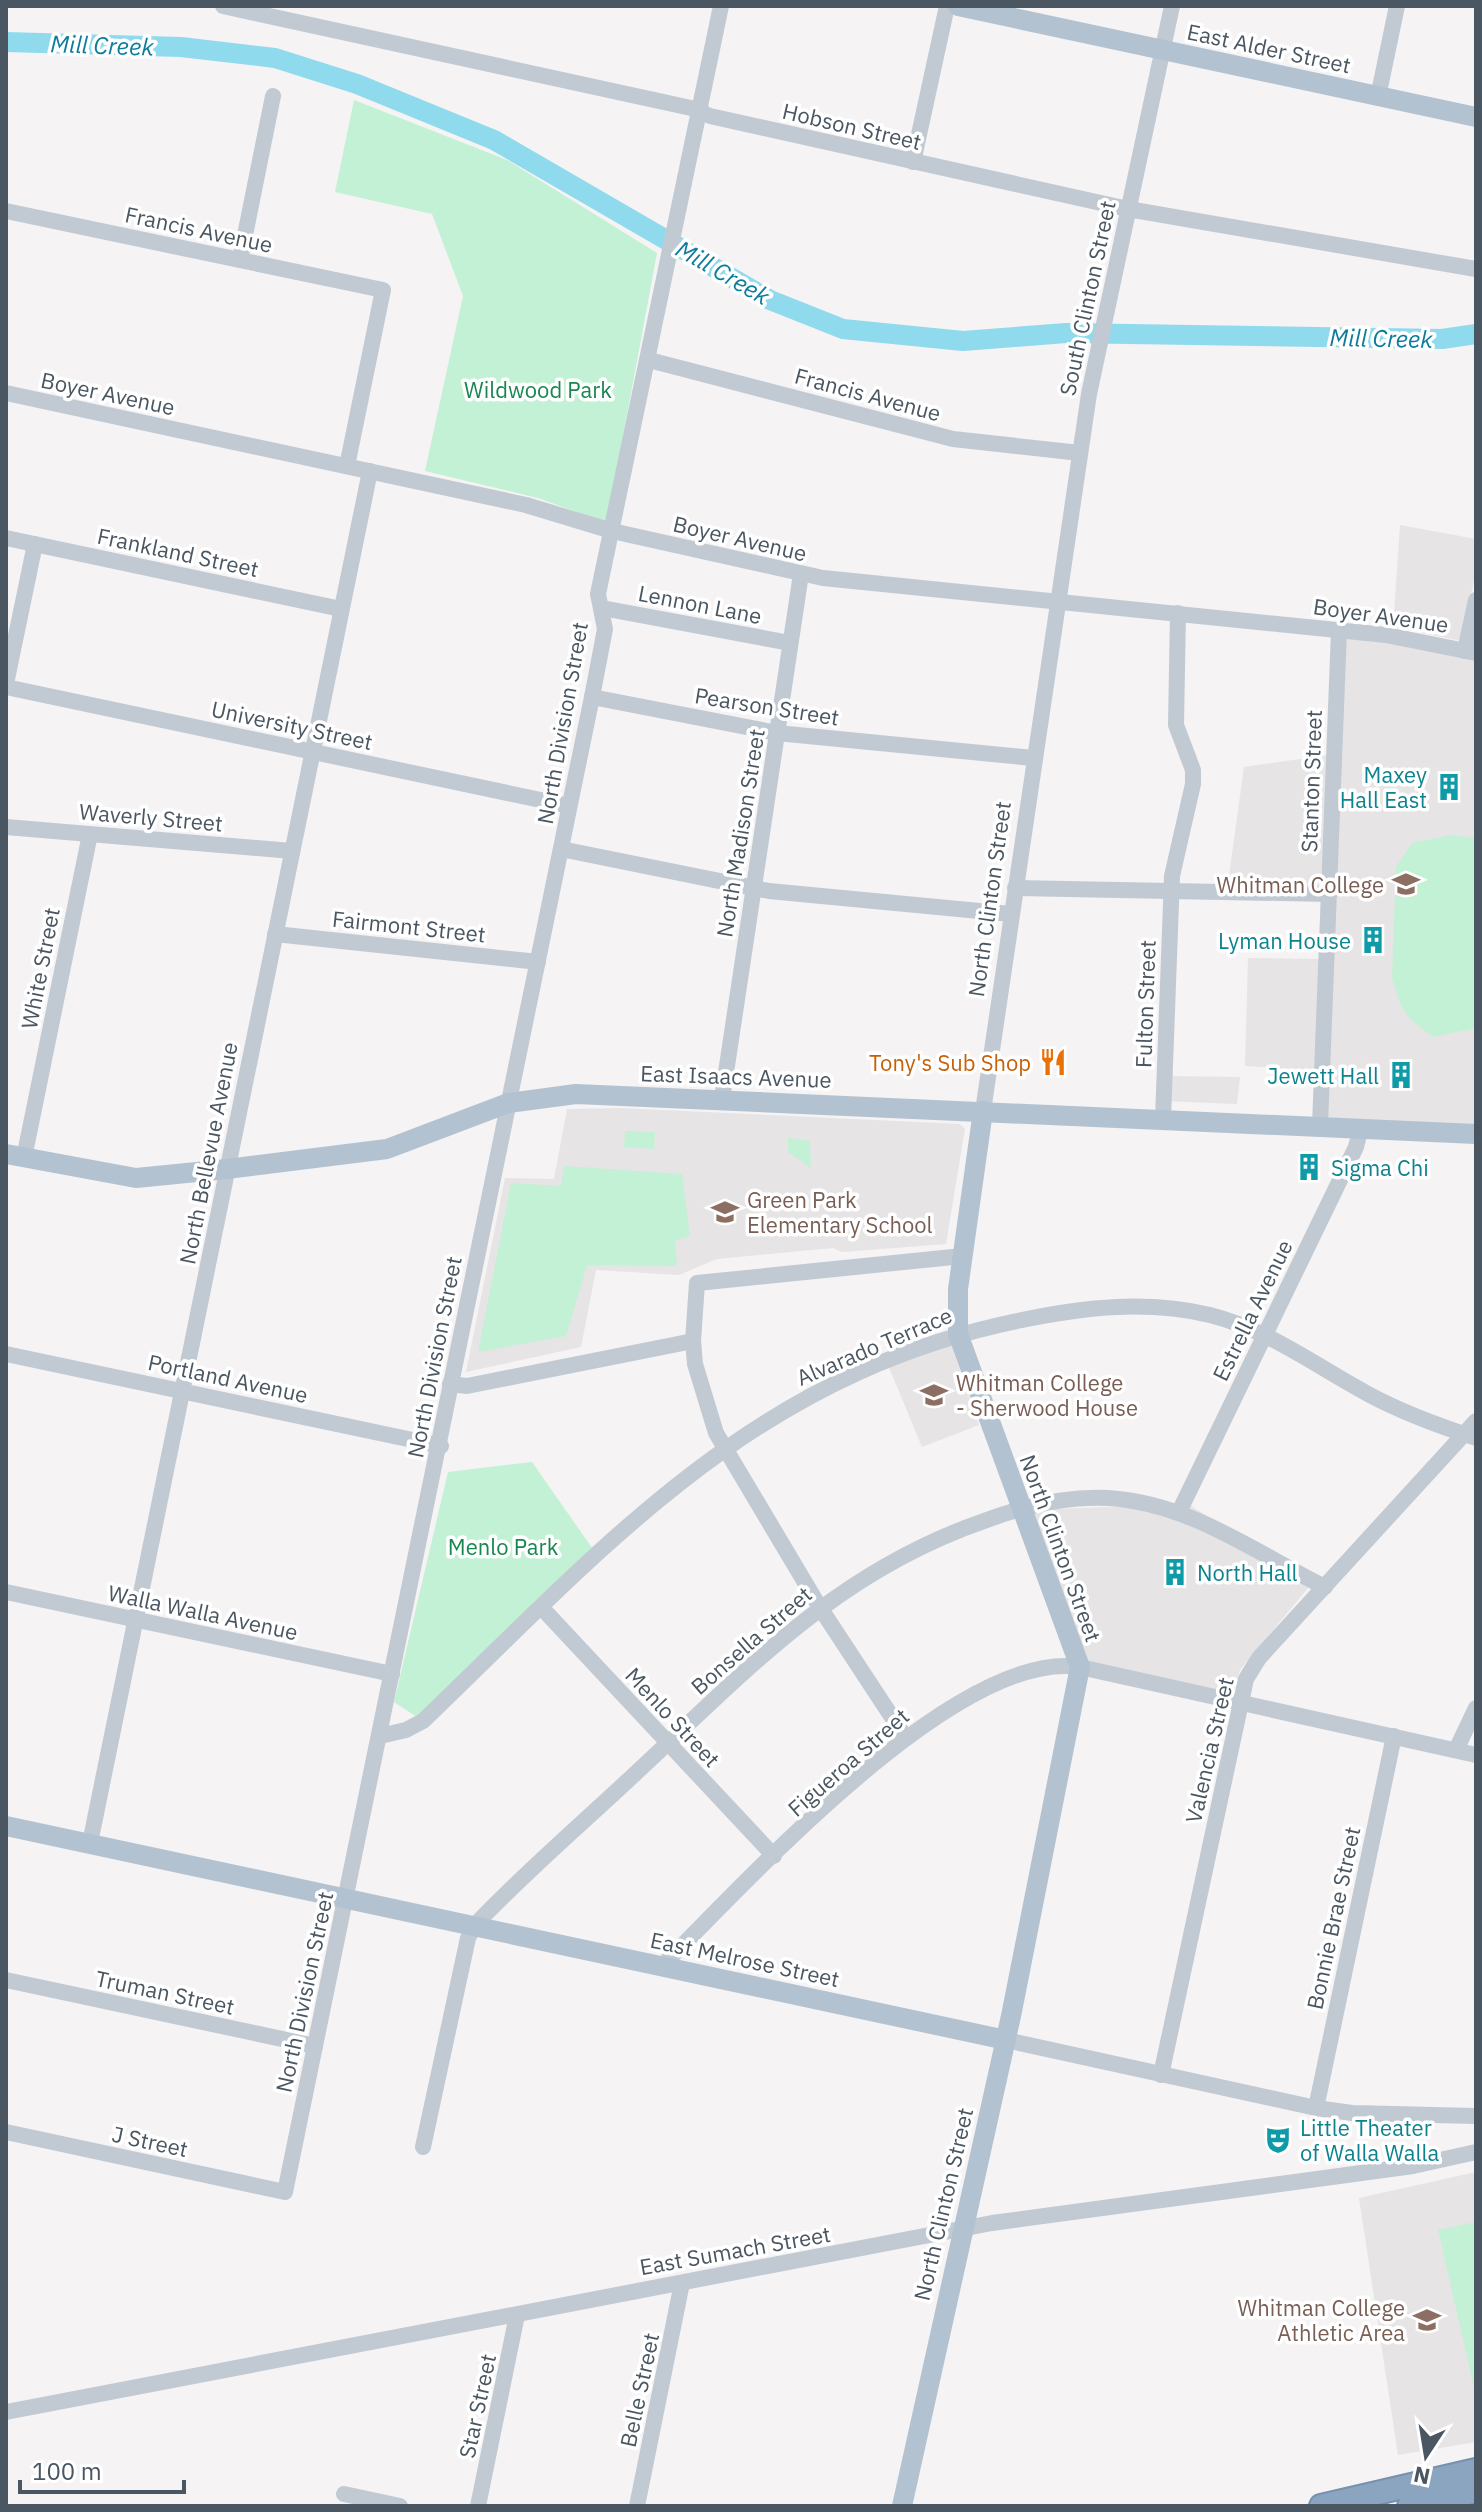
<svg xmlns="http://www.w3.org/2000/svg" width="1482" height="2512" viewBox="0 0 1482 2512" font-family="'IBM Plex Sans',sans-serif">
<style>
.education{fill:#e6e4e5}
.green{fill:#c3f1d5}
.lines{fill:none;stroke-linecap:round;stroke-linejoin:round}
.river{stroke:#90daee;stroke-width:20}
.highway-casing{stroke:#7690ad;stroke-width:26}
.minor{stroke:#c1cad2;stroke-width:16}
.major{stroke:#b3c2d1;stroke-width:20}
.highway{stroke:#8ba5c1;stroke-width:22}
.labels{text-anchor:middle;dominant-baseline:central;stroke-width:7;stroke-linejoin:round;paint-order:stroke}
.street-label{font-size:22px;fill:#4a5661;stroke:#fff}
.park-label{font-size:22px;fill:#17864f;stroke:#fff}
.culture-label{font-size:22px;fill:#0d838f;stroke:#fff;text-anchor:end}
.education-label{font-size:22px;fill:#785e54;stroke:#fff;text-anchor:end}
.food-label{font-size:22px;fill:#c56008;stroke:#fff;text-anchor:end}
.water-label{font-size:24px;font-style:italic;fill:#0c7c9b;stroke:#fff}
</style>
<rect width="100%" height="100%" fill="#f5f3f3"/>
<g class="education">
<path d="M1400,525L1476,539V571L1461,641L1393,627Z"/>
<path d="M1476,608V1132L1326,1117L1345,630L1465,651Z"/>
<path d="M1328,755L1321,885L1228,883L1244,767Z"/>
<path d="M1248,958L1321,959L1322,1071L1245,1066Z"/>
<path d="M1164,1076L1240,1077L1237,1104L1163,1101Z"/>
<path d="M621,1108L960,1124L965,1129L946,1244L842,1252L833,1248L717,1259L679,1275L596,1270L581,1347L466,1372L505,1178L554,1179L567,1109Z"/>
<path d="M951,1344L979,1425L922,1447L888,1365Z"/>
<path d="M1188,1504L1313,1582L1240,1670L1232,1695L1085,1663L1026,1510Z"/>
<path d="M1476,2172V2442L1398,2455L1359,2198Z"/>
</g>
<g class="green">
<path d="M354,100L507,160L657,253L607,523L538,498L425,471L463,296L432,214L335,192Z"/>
<path d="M1451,835L1476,838V1028L1433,1037L1410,1019L1400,1004L1392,979L1396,867L1412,843Z"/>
<path d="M625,1131L655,1132L654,1149L624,1147Z"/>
<path d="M788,1138L810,1141L811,1168L788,1152Z"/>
<path d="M564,1166L682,1174L690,1236L675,1240L677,1266L587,1265L566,1336L478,1352L511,1183L561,1186Z"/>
<path d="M532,1462L597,1555L423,1721L394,1702L448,1472Z"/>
<path d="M1476,2222V2396L1438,2230Z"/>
</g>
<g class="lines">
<path class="river" d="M6,42L181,47L275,58L357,84L494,140L770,300L843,329L963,341L1066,333L1442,339L1476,334"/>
<g class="highway-casing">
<g id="highway">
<path d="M1321,2506L1476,2470"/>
<path d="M1409,2506L1476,2491"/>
</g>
</g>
<g class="minor">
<path d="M223,6L691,108L710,116L1128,209L1476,269"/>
<path d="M1378,97L1397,6"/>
<path d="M913,162L947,6"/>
<path d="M6,211L383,290L347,466"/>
<path d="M240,260L273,96"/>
<path d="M649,360L953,439L1080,453"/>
<path d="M6,393L526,505L612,531L823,578L1386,635L1476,653"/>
<path d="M6,538L341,609"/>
<path d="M602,608L790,643"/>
<path d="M1465,651L1476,600"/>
<path d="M6,684L35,544"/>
<path d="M6,687L569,806"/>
<path d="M592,697L777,733L1033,758"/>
<path d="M6,827L292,851"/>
<path d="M561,849L769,891L1011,914"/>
<path d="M1015,888L1329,894"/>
<path d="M275,934L538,962"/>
<path d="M722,1099L801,574"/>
<path d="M983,1111L1089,394L1172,6"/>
<path d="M1163,1119L1172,876L1193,784V770L1176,725L1178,613"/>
<path d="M1320,1125L1339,630"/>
<path d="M24,1158L90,834"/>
<path d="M6,1354L441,1446"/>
<path d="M450,1384L467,1386L693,1341"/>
<path d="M1179,1512L1356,1147L1361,1127"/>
<path d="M6,1592L392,1674"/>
<path d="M541,1607L774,1856"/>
<path d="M380,1736L406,1730L423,1721C609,1542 756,1373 1022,1320C1085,1307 1147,1300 1210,1315C1269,1330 1316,1366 1368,1394C1403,1413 1439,1426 1476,1438"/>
<path d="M905,1737L819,1606L716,1433L695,1364L693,1341L697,1283L963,1256"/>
<path d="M1456,1750L1476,1708"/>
<path d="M90,1843L370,471"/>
<path d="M662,1966C746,1883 957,1648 1080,1667L1476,1755"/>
<path d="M6,1980L315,2046"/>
<path d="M1006,2040L1316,2108L1352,2113L1476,2116"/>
<path d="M1161,2075L1246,1679L1259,1658L1476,1421"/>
<path d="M1316,2108L1394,1736"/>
<path d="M6,2132L285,2192L592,697L605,629L598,594L721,6"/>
<path d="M423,2147L468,1938L475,1925C526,1871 584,1822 638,1771C749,1668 837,1572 984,1521C1024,1506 1065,1496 1108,1498C1190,1503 1254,1552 1325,1587"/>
<path d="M6,2412L992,2223L1413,2166L1476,2152"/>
<path d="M344,2494L400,2506"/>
<path d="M478,2506L517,2315"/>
<path d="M637,2506L682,2283"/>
</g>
<g class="major">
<path d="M958,6L1476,117"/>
<path d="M6,1154L136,1178L227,1169L387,1149L508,1103L576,1094L1476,1134"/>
<path d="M6,1826L1006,2040"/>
<path d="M902,2506L1011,2016L1080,1667L958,1334V1289L983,1111"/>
</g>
<use href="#highway" class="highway"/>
</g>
<defs>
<g id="building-bare" transform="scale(2.16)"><path d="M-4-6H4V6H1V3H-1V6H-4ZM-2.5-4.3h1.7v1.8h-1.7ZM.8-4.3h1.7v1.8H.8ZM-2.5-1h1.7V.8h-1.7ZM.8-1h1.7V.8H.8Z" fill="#0f9aa8" stroke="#fff" stroke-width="2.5" paint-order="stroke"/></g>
<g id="university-bare" transform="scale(2.16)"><path d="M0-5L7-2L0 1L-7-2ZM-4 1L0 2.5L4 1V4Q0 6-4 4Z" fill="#8d6e63" stroke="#fff" stroke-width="2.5" paint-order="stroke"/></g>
<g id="restaurant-bare" transform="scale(2.16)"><path d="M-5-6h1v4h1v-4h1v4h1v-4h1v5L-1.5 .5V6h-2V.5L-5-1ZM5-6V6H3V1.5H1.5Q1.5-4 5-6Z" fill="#e8710a" stroke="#fff" stroke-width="2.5" paint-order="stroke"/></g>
<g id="school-bare" transform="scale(2.16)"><path d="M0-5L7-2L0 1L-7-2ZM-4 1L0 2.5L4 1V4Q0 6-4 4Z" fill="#8d6e63" stroke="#fff" stroke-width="2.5" paint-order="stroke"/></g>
<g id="theatre-bare" transform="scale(2.16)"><path d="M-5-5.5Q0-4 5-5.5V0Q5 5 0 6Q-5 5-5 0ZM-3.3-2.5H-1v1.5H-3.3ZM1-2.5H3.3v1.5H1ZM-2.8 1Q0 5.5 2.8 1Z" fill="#0f9aa8" stroke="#fff" stroke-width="2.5" paint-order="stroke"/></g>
</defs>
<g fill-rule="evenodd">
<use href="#building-bare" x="1449" y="787"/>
<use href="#university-bare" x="1406" y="884"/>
<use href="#building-bare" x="1373" y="940"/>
<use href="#restaurant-bare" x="1053" y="1062"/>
<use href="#building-bare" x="1401" y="1075"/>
<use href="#building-bare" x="1309" y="1167"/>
<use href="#school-bare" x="725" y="1212"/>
<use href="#university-bare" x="934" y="1395"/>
<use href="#building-bare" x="1175" y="1572"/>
<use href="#theatre-bare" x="1278" y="2140"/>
<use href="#university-bare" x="1427" y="2320"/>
</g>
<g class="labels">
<g class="street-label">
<text transform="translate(1269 48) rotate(12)">East Alder Street</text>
<text transform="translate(852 126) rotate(13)">Hobson Street</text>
<text transform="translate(199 229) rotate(12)">Francis Avenue</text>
<text transform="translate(1087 298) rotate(-78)">South Clinton Street</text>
<text transform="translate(108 393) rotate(12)">Boyer Avenue</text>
<text transform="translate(868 394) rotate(15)">Francis Avenue</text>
<text transform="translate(740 538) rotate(13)">Boyer Avenue</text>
<text transform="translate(178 552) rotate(12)">Frankland Street</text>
<text transform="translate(700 604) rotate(11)">Lennon Lane</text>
<text transform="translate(1381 615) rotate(8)">Boyer Avenue</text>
<text transform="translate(767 706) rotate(9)">Pearson Street</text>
<text transform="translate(562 723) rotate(-80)">North Division Street</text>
<text transform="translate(292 725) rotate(12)">University Street</text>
<text transform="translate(1311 781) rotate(-88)">Stanton Street</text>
<text transform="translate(151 817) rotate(5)">Waverly Street</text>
<text transform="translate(740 833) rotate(-81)">North Madison Street</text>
<text transform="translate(989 899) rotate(-82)">North Clinton Street</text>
<text transform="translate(409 926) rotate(6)">Fairmont Street</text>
<text transform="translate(40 968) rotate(-79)">White Street</text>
<text transform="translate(1145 1004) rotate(-88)">Fulton Street</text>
<text transform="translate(736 1076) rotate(2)">East Isaacs Avenue</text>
<text transform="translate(208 1153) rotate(-79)">North Bellevue Avenue</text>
<text transform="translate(1252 1310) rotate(-64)">Estrella Avenue</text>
<text transform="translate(874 1346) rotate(-23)">Alvarado Terrace</text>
<text transform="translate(434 1357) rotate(-79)">North Division Street</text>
<text transform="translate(228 1378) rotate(12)">Portland Avenue</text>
<text transform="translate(1061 1548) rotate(70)">North Clinton Street</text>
<text transform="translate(203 1612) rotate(12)">Walla Walla Avenue</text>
<text transform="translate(751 1640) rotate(-41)">Bonsella Street</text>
<text transform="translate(673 1717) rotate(47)">Menlo Street</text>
<text transform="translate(1209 1750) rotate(-77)">Valencia Street</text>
<text transform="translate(848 1762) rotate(-41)">Figueroa Street</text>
<text transform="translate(1333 1918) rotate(-78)">Bonnie Brae Street</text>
<text transform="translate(745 1959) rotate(12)">East Melrose Street</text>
<text transform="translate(165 1992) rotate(12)">Truman Street</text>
<text transform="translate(304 1992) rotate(-78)">North Division Street</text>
<text transform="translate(150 2141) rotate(12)">J Street</text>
<text transform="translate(943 2204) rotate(-77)">North Clinton Street</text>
<text transform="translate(735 2250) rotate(-10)">East Sumach Street</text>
<text transform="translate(639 2390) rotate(-78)">Belle Street</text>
<text transform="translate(477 2406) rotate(-78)">Star Street</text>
</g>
<g class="park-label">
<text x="538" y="389">Wildwood Park</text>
<text x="503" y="1546">Menlo Park</text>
</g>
<g class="culture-label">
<text x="1427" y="774">Maxey<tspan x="1427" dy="25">Hall East</tspan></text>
<text x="1351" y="940">Lyman House</text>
<text x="1379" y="1075">Jewett Hall</text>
<text x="1331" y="1167" text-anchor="start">Sigma Chi</text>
<text x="1197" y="1572" text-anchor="start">North Hall</text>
<text x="1300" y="2127" text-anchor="start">Little Theater<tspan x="1300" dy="25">of Walla Walla</tspan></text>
</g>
<g class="education-label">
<text x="1384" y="884">Whitman College</text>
<text x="747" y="1199" text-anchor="start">Green Park<tspan x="747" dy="25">Elementary School</tspan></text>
<text x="956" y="1382" text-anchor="start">Whitman College<tspan x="956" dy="25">- Sherwood House</tspan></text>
<text x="1405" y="2307">Whitman College<tspan x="1405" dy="25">Athletic Area</tspan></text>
</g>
<g class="food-label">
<text x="1031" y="1062">Tony's Sub Shop</text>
</g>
<g class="water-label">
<text transform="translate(102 45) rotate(2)">Mill Creek</text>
<text transform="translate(723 272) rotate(30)">Mill Creek</text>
<text transform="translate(1381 338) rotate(1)">Mill Creek</text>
</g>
</g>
<rect width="1482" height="2512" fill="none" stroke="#4a5661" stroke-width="16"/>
<g transform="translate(1426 2456) rotate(192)" stroke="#ffffff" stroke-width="6" paint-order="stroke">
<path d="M0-6L14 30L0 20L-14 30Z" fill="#4a5661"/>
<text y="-12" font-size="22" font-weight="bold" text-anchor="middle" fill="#4a5661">N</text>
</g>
<path d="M20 2480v12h164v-12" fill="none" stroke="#4a5661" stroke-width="4"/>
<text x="32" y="2480" font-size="24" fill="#4a5661" stroke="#ffffff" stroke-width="6" paint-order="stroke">100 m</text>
</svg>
